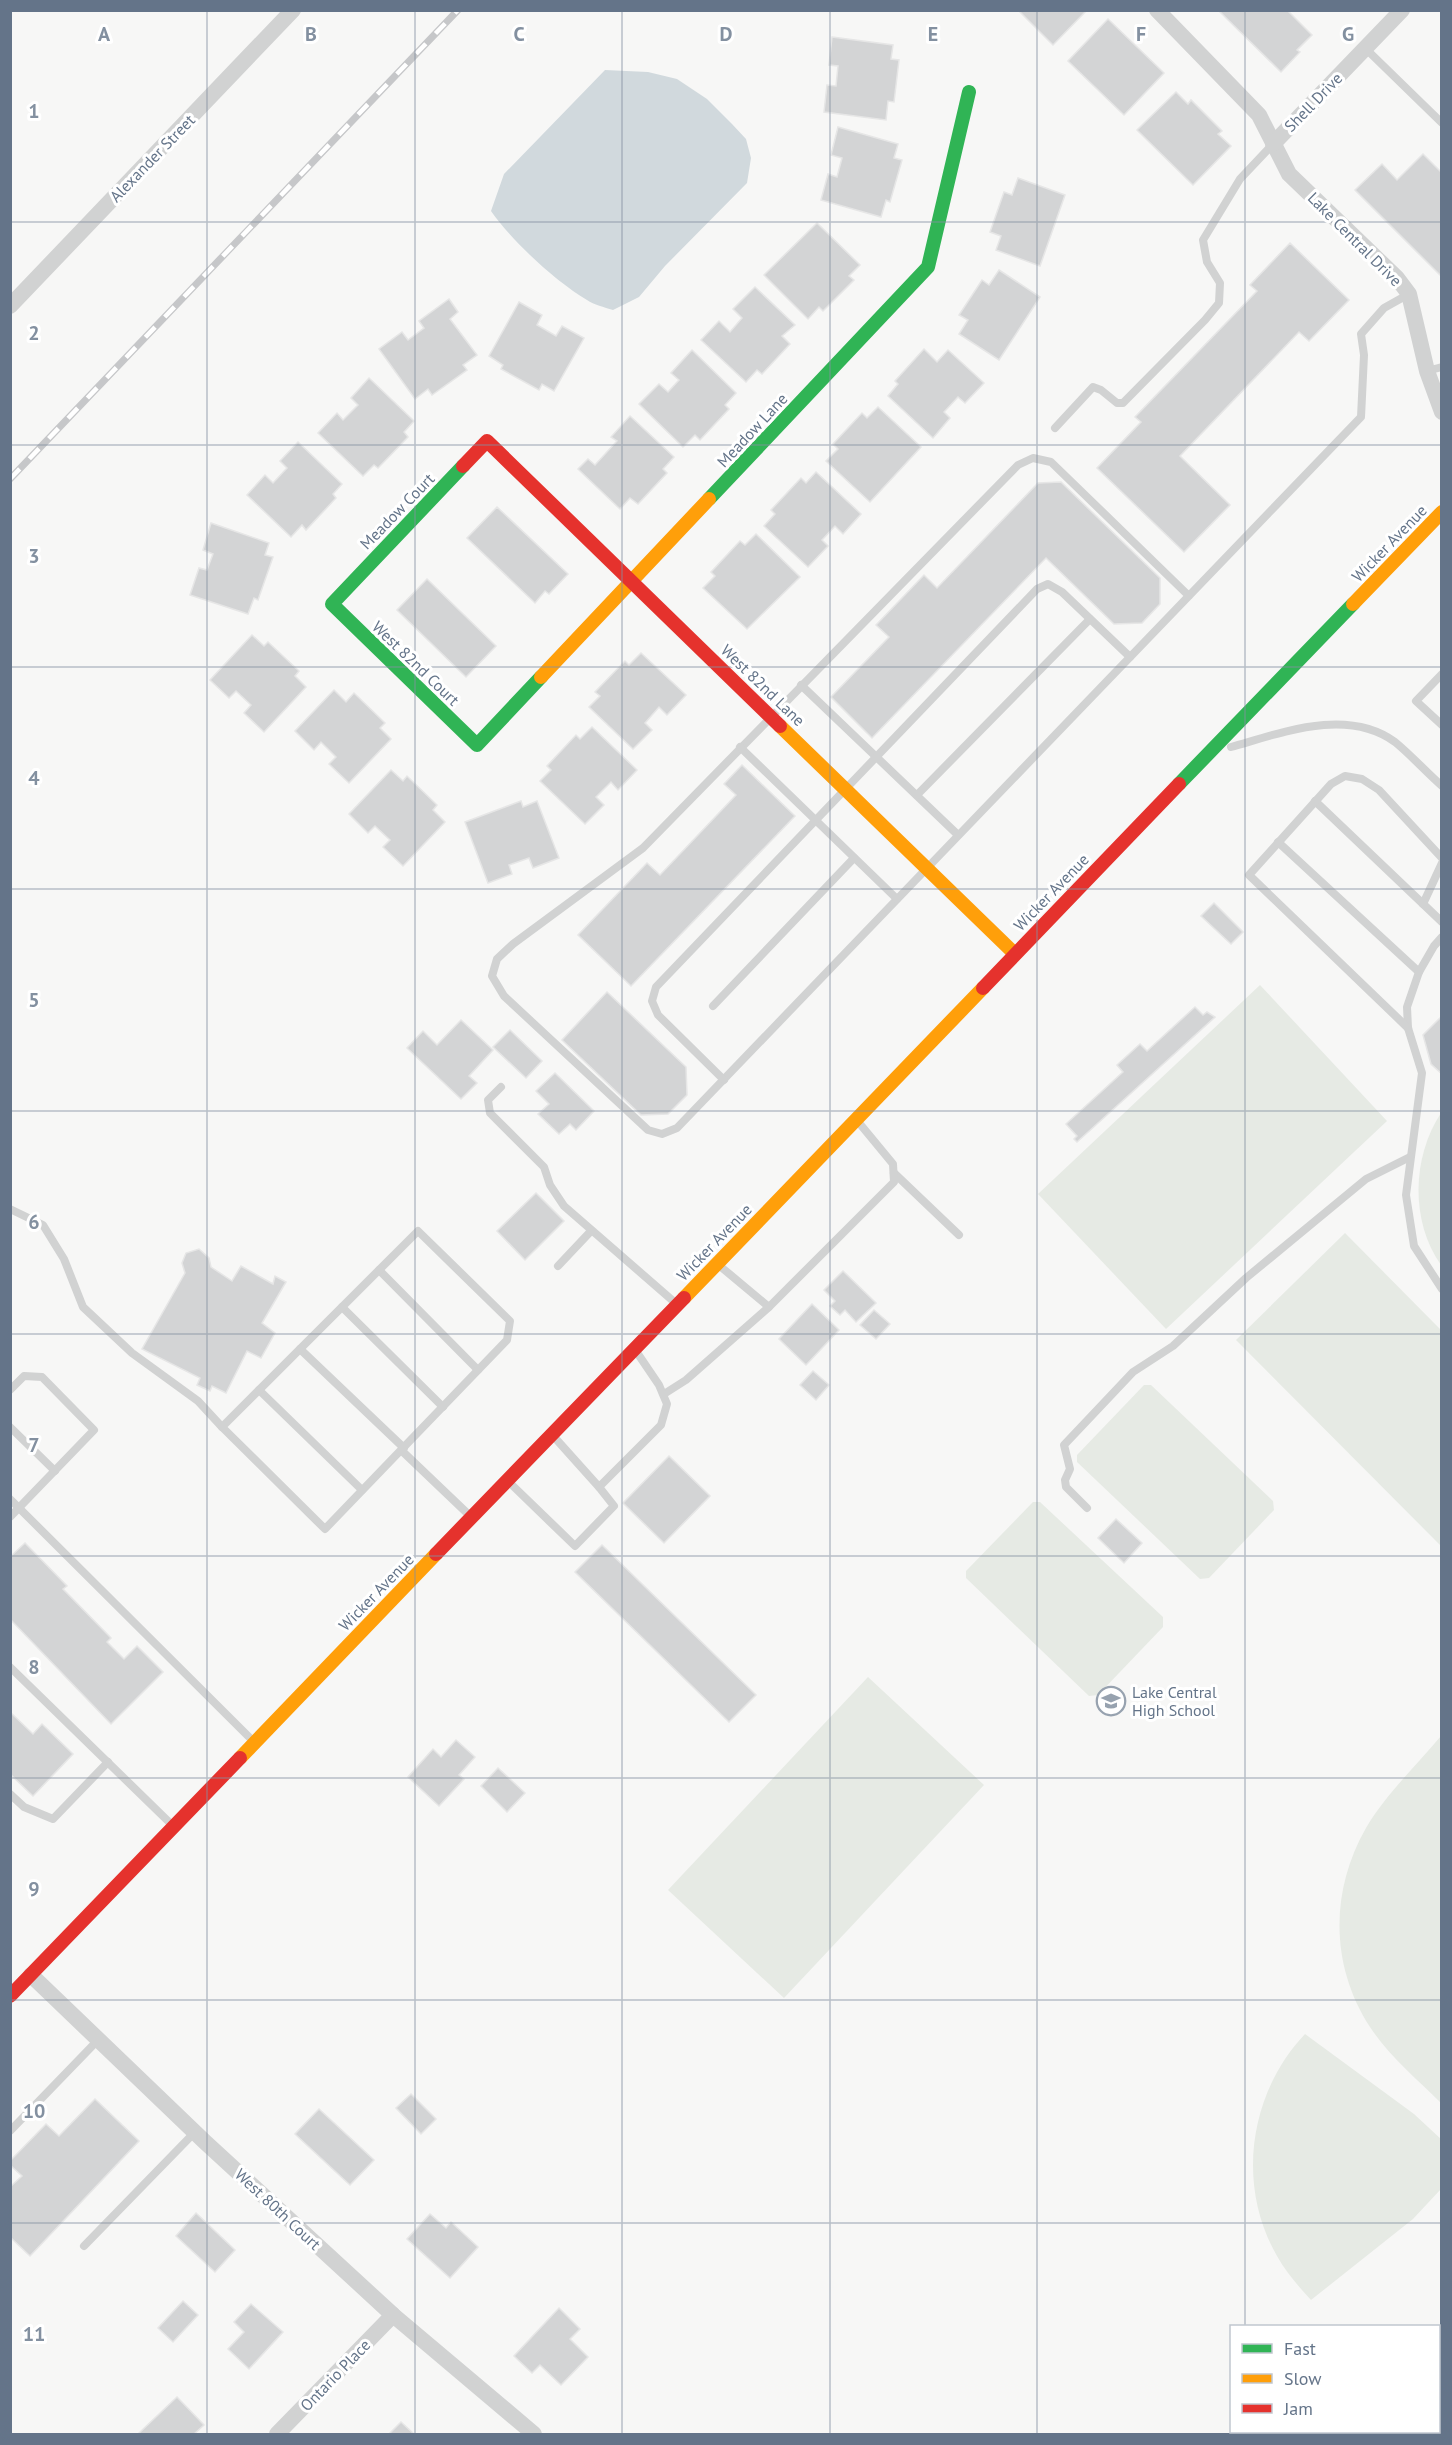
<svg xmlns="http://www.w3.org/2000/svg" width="1452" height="2445" viewBox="0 0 1452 2445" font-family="'PT Sans',sans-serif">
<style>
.green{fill:#e6eae4}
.water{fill:#d1d9dd}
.building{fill:#d3d4d5;stroke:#e6e6e6;stroke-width:1.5}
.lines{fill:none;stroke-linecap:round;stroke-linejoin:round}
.lane{stroke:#d1d2d2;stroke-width:8}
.street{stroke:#d1d2d2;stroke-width:16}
.fast{stroke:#30b455;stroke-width:14}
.slow{stroke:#ff9f0a;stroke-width:14}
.jam{stroke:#e5322d;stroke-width:14}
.rail-casing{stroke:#c6c7c9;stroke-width:7}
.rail{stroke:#fff;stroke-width:4.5;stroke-dasharray:14;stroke-linecap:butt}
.grid{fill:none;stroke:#8390a0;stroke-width:1.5;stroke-opacity:0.55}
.labels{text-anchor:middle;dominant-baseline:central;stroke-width:6;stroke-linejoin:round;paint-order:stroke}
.street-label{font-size:16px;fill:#647489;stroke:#fff}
.poi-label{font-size:16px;fill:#647489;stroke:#fff;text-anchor:start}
.grid-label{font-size:20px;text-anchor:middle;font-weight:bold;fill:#8390a0;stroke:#fff;stroke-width:6;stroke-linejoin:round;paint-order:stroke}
</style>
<rect width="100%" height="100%" fill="#f7f7f6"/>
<g class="green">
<path d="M1260,985L1387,1121L1166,1329L1038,1194Z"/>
<path d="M1441,1113V1265C1410,1221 1412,1157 1441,1113Z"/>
<path d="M1345,1233L1441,1330V1546L1236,1340Z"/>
<path d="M1144,1385H1151L1273,1501L1274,1510L1209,1578L1200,1579L1077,1462V1455Z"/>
<path d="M1033,1502H1040L1163,1617V1627L1098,1695L1089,1696L966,1578V1571Z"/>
<path d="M868,1677L984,1785L784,1998L668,1890Z"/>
<path d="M1441,1736V2103C1417,2079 1389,2056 1370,2027C1330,1965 1330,1891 1366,1828C1386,1794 1416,1766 1441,1736Z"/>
<path d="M1305,2034L1414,2114L1442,2140L1441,2189L1413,2219L1311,2300C1298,2286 1286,2272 1277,2256C1236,2185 1249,2093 1305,2034Z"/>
</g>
<path class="water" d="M605,70L648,72L677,79L707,99L732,124L746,139L751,158L747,183L665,266L639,297L613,310C604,307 594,305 587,300C555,281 512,241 491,211L504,174Z"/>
<g class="building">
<path d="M1018,10H1087L1053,45Z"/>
<path d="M1218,10H1287L1312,35L1297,50L1300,52L1281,72Z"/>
<path d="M1108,19L1164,73L1124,115L1068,61Z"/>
<path d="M832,37L893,45L891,59L899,60L894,102L888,101L886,120L824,112L827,85L836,86L838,66L829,65Z"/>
<path d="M1176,92L1188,104L1191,100L1222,131L1218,134L1231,146L1193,185L1137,130Z"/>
<path d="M838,127L898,144L894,158L902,160L890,202L886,200L881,217L821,200L828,174L837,177L842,158L831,155Z"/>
<path d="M1423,154L1442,173V277L1355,190L1382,164L1397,180Z"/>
<path d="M1018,178L1065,195L1040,266L996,250L1001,236L990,232L1004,192L1012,195Z"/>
<path d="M817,223L860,265L849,276L854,280L823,311L819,307L808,319L764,275Z"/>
<path d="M1290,243L1349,300L1309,341L1299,332L1180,456L1230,505L1184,552L1097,468L1141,422L1135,417L1257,291L1250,285Z"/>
<path d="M999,270L1040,297L999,360L959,334L968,320L959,315L982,280L989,285Z"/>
<path d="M755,287L795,325L782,336L790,344L762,374L757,370L746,382L701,340L719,321L730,332L742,318L733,309Z"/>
<path d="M449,299L458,312L450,319L477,355L463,365L467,370L432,395L428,389L415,399L379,349L402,332L408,340L424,328L419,321Z"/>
<path d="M519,302L542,315L537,325L556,336L562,326L584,338L554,391L542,384L539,390L501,369L503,365L489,356Z"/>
<path d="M924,349L937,362L948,350L984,383L965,403L958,397L944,412L950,418L933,438L888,396L898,384L895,381Z"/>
<path d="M692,350L736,393L725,405L729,409L700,440L695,435L683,447L639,404L659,384L668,392L679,380L671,373Z"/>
<path d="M369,378L414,421L404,432L408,437L378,468L374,465L363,476L318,433L337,413L343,420L358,405L351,398Z"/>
<path d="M878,407L921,447L870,502L826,461L838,449L833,444L862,413L867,418Z"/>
<path d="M630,416L674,457L663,469L667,473L638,504L630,498L620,509L578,469L588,459L595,465L617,441L611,437Z"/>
<path d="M298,442L342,484L333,494L336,498L306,530L302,525L291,537L247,495L265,475L273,483L287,468L280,461Z"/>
<path d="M816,472L861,514L843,534L835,526L822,540L828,546L808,567L764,526L775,514L771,510L801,478L806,483Z"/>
<path d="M1061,482L1160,578V604L1142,623L1114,624L1046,558L872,738L831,697L889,637L876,625L924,575L937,588L1038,483Z"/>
<path d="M497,507L568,574L549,594L545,591L535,603L467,538Z"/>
<path d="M211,523L269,543L265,555L273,557L258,600L254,598L248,614L190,595L199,568L207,570L213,554L203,550Z"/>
<path d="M756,534L800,577L747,629L703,588L715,576L711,572L740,541L745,545Z"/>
<path d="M427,579L496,646L466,677L397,610Z"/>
<path d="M252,635L264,646L268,642L299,671L295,676L306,687L264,732L244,713L251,705L236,691L229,698L210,680Z"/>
<path d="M641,653L686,695L667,715L659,707L645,723L652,730L633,749L589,707L600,696L595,692L625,661L629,665Z"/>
<path d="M334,690L346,702L354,693L385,723L380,728L391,739L349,783L329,764L336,757L321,742L314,750L295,731Z"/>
<path d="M592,727L637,770L618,790L611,782L596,797L604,805L585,824L540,781L551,770L547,766L576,735L580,739Z"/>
<path d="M742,765L795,816L631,986L578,935L647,863L660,875L736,795L724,784Z"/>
<path d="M391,770L403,781L407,776L437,805L433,810L445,822L403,866L383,847L390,840L375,826L368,833L349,814Z"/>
<path d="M521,801L523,807L537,801L559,858L533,868L529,858L509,865L512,874L488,883L465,822Z"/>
<path d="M1214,903L1243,932L1231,944L1201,916Z"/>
<path d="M607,992L686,1067L687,1095L668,1114L641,1115L562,1040Z"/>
<path d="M1195,1007L1203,1015L1207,1012L1215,1017L1077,1142L1074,1139L1077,1136L1066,1124L1123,1072L1117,1065L1140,1044L1147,1051Z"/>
<path d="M1442,1016V1074L1431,1064L1423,1035Z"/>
<path d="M461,1020L493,1050L469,1076L477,1083L461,1099L407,1048L423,1031L437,1045Z"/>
<path d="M510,1030L542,1061L526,1078L493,1047Z"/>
<path d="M555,1073L594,1111L576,1130L570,1124L559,1134L538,1114L549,1104L536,1091Z"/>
<path d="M536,1193L564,1221L525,1260L497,1231Z"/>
<path d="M199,1249L209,1258L211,1267L232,1281L241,1266L273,1284L275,1276L286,1282L262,1323L275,1333L261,1358L247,1351L226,1393L212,1386L210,1391L197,1385L200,1378L142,1349L185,1273L182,1263L186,1253Z"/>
<path d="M843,1271L876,1303L856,1322L845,1310L840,1315L830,1306L835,1301L824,1290Z"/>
<path d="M812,1304L839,1330L806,1365L779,1339Z"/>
<path d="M874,1310L890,1324L876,1339L860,1325Z"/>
<path d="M813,1371L829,1385L816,1400L800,1385Z"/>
<path d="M669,1456L710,1496L664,1543L623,1503Z"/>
<path d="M1116,1519L1142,1543L1124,1563L1098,1538Z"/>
<path d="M25,1543L67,1586L63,1589L111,1638L107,1642L124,1659L137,1646L163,1672L111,1724L10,1619V1557Z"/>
<path d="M602,1545L756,1695L729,1722L575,1572Z"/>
<path d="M10,1712L33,1734L42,1724L73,1754L33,1796L10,1774Z"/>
<path d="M456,1740L475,1757L459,1775L464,1779L439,1806L408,1777L433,1749L441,1757Z"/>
<path d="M498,1768L525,1793L507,1812L481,1786Z"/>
<path d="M411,2094L436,2119L421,2134L396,2108Z"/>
<path d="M95,2099L139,2141L30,2256L10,2237V2187L22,2176L10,2165V2161L46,2124L59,2136Z"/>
<path d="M319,2109L374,2160L350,2185L295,2134Z"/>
<path d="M196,2213L235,2250L215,2272L176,2236Z"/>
<path d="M430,2214L446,2228L451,2222L478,2247L450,2278L407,2239Z"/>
<path d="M183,2301L198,2315L173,2342L158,2328Z"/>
<path d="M251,2304L283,2332L249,2369L228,2349L244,2332L234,2322Z"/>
<path d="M559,2308L580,2329L570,2339L588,2357L561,2385L540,2365L532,2373L514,2356Z"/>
<path d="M177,2397L204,2425L194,2434H138Z"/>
<path d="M401,2422L414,2434H389Z"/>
</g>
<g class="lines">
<g class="lane">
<path d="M1365,48L1442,123"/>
<path d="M1427,371L1442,367"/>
<path d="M1055,428L1093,387L1101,390L1117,403H1123L1205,320L1219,303L1220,283L1207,262L1203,240L1240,179L1273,144"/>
<path d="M1189,596L1051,462L1033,458L1018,465L643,848L513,944L497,959L492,976L504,996L648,1130L662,1134L677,1128L1361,417L1364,355L1361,334L1384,308L1409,294"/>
<path d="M1442,674L1416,701L1442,725"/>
<path d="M801,685L958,835"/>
<path d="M740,747L897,899"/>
<path d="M1231,747C1281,733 1347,707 1395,742C1411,755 1426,772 1442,786"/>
<path d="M917,795L1090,619"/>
<path d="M1315,801L1442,922"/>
<path d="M1278,842L1419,972"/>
<path d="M1423,904L1442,863"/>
<path d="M1442,937L1434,946L1419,972L1407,1007L1408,1028L1422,1073L1406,1195L1414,1246L1442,1289"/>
<path d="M713,1006L854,858"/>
<path d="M1408,1028L1249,875L1331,784L1345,776L1362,779L1379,790L1442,858"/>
<path d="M724,1080L658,1015L652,1001L656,987L1037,589L1048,584L1062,592L1130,657"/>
<path d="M501,1087L488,1100L490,1113L544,1167L550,1185L564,1206L672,1300"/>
<path d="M894,1173L959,1235"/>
<path d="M10,1209L43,1225L64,1259L83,1307L132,1353L198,1401L222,1427"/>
<path d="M558,1266L591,1231"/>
<path d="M721,1267L769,1307"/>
<path d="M379,1270L478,1370"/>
<path d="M342,1307L443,1407"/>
<path d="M300,1349L404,1448"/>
<path d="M10,1390L24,1376L42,1377L94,1430L10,1517"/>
<path d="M259,1390L362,1490"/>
<path d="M664,1394L686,1380L769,1307L894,1182L893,1164L860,1124"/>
<path d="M10,1427L55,1471"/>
<path d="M556,1439L599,1487L661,1425L667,1404L659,1385L638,1354"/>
<path d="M401,1450L507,1340L510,1321L418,1231L222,1427L325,1529L401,1450L467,1513"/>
<path d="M512,1485L575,1546L614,1506L599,1487"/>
<path d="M10,1499L250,1738"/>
<path d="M1087,1508L1066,1487L1065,1480L1070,1469L1064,1445L1133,1372L1173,1346L1246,1278L1366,1179L1410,1157"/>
<path d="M10,1667L169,1822"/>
<path d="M10,1794L24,1807L53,1819L108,1762"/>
<path d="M10,2131L98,2040"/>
<path d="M84,2246L195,2132"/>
</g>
<g class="street">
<path d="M1157,10L1259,115L1289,174L1397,278L1409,294L1427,371L1442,412"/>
<path d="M1273,144L1402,10"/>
<path d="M10,306L293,10"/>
<path d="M31,1975L205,2142L393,2315L534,2434"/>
<path d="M277,2434L393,2315"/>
</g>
<g class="fast">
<path d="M463,466L332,604L477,745L541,677"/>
<path d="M709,499L928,267L969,92"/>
<path d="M1179,784L1353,604"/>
</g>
<g class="slow">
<path d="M1353,604L1442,512"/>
<path d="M541,677L709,499"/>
<path d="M780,726L1015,954"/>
<path d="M684,1298L983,988"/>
<path d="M240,1758L436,1554"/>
</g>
<g class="jam">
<path d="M463,466L487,441L780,726"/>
<path d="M983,988L1179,784"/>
<path d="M436,1554L684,1298"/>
<path d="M10,1996L240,1758"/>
</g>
<g class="rail-casing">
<path id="rail" d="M10,479L458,10"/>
</g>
<use href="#rail" class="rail"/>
</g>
<path class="grid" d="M207,10V2434M415,10V2434M622,10V2434M830,10V2434M1037,10V2434M1245,10V2326M10,222H1442M10,445H1442M10,667H1442M10,889H1442M10,1111H1442M10,1334H1442M10,1556H1442M10,1778H1442M10,2000H1442M10,2223H1442M1245,2432V2434"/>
<defs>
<g id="school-ring" transform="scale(1.5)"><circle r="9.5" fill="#fff" stroke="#97a2af" stroke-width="1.5"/><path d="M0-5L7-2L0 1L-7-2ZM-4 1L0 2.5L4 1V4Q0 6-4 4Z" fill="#97a2af"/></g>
</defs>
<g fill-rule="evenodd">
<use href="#school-ring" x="1111" y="1701"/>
</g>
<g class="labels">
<g class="street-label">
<text transform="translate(1313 102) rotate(-46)">Shell Drive</text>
<text transform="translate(152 158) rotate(-46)">Alexander Street</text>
<text transform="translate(1355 239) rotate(45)">Lake Central Drive</text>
<text transform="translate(752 430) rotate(-47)">Meadow Lane</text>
<text transform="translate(397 511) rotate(-46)">Meadow Court</text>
<text transform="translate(1389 543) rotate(-46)">Wicker Avenue</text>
<text transform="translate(416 663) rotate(44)">West 82nd Court</text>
<text transform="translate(763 685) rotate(44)">West 82nd Lane</text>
<text transform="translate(1051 892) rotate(-46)">Wicker Avenue</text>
<text transform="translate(714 1242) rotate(-46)">Wicker Avenue</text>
<text transform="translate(376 1592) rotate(-46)">Wicker Avenue</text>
<text transform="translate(278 2209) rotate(43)">West 80th Court</text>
<text transform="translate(335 2375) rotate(-46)">Ontario Place</text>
</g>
<g class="poi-label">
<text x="1132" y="1692">Lake Central<tspan x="1132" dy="18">High School</tspan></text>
</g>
</g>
<g class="grid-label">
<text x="104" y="41">A</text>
<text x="311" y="41">B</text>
<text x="519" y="41">C</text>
<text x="726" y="41">D</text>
<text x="933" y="41">E</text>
<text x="1141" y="41">F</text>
<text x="1348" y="41">G</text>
<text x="34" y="118">1</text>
<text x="34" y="340">2</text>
<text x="34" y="563">3</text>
<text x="34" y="785">4</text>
<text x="34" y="1007">5</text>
<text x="34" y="1229">6</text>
<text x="34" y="1452">7</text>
<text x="34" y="1674">8</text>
<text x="34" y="1896">9</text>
<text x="34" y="2118">10</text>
<text x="34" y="2341">11</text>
</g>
<rect width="1452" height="2445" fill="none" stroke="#647489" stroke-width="24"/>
<rect x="1230" y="2325" width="210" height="108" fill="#ffffff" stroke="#c1c7d0" stroke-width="1.5"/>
<rect x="1242" y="2344" width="30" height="9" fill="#30b455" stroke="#c1c7d0" stroke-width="1.5"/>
<text x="1284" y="2355" font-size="18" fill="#647489">Fast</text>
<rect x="1242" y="2374" width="30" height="9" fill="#ff9f0a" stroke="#c1c7d0" stroke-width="1.5"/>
<text x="1284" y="2385" font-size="18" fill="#647489">Slow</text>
<rect x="1242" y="2404" width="30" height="9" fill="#e5322d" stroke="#c1c7d0" stroke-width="1.5"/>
<text x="1284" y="2415" font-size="18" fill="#647489">Jam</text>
</svg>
